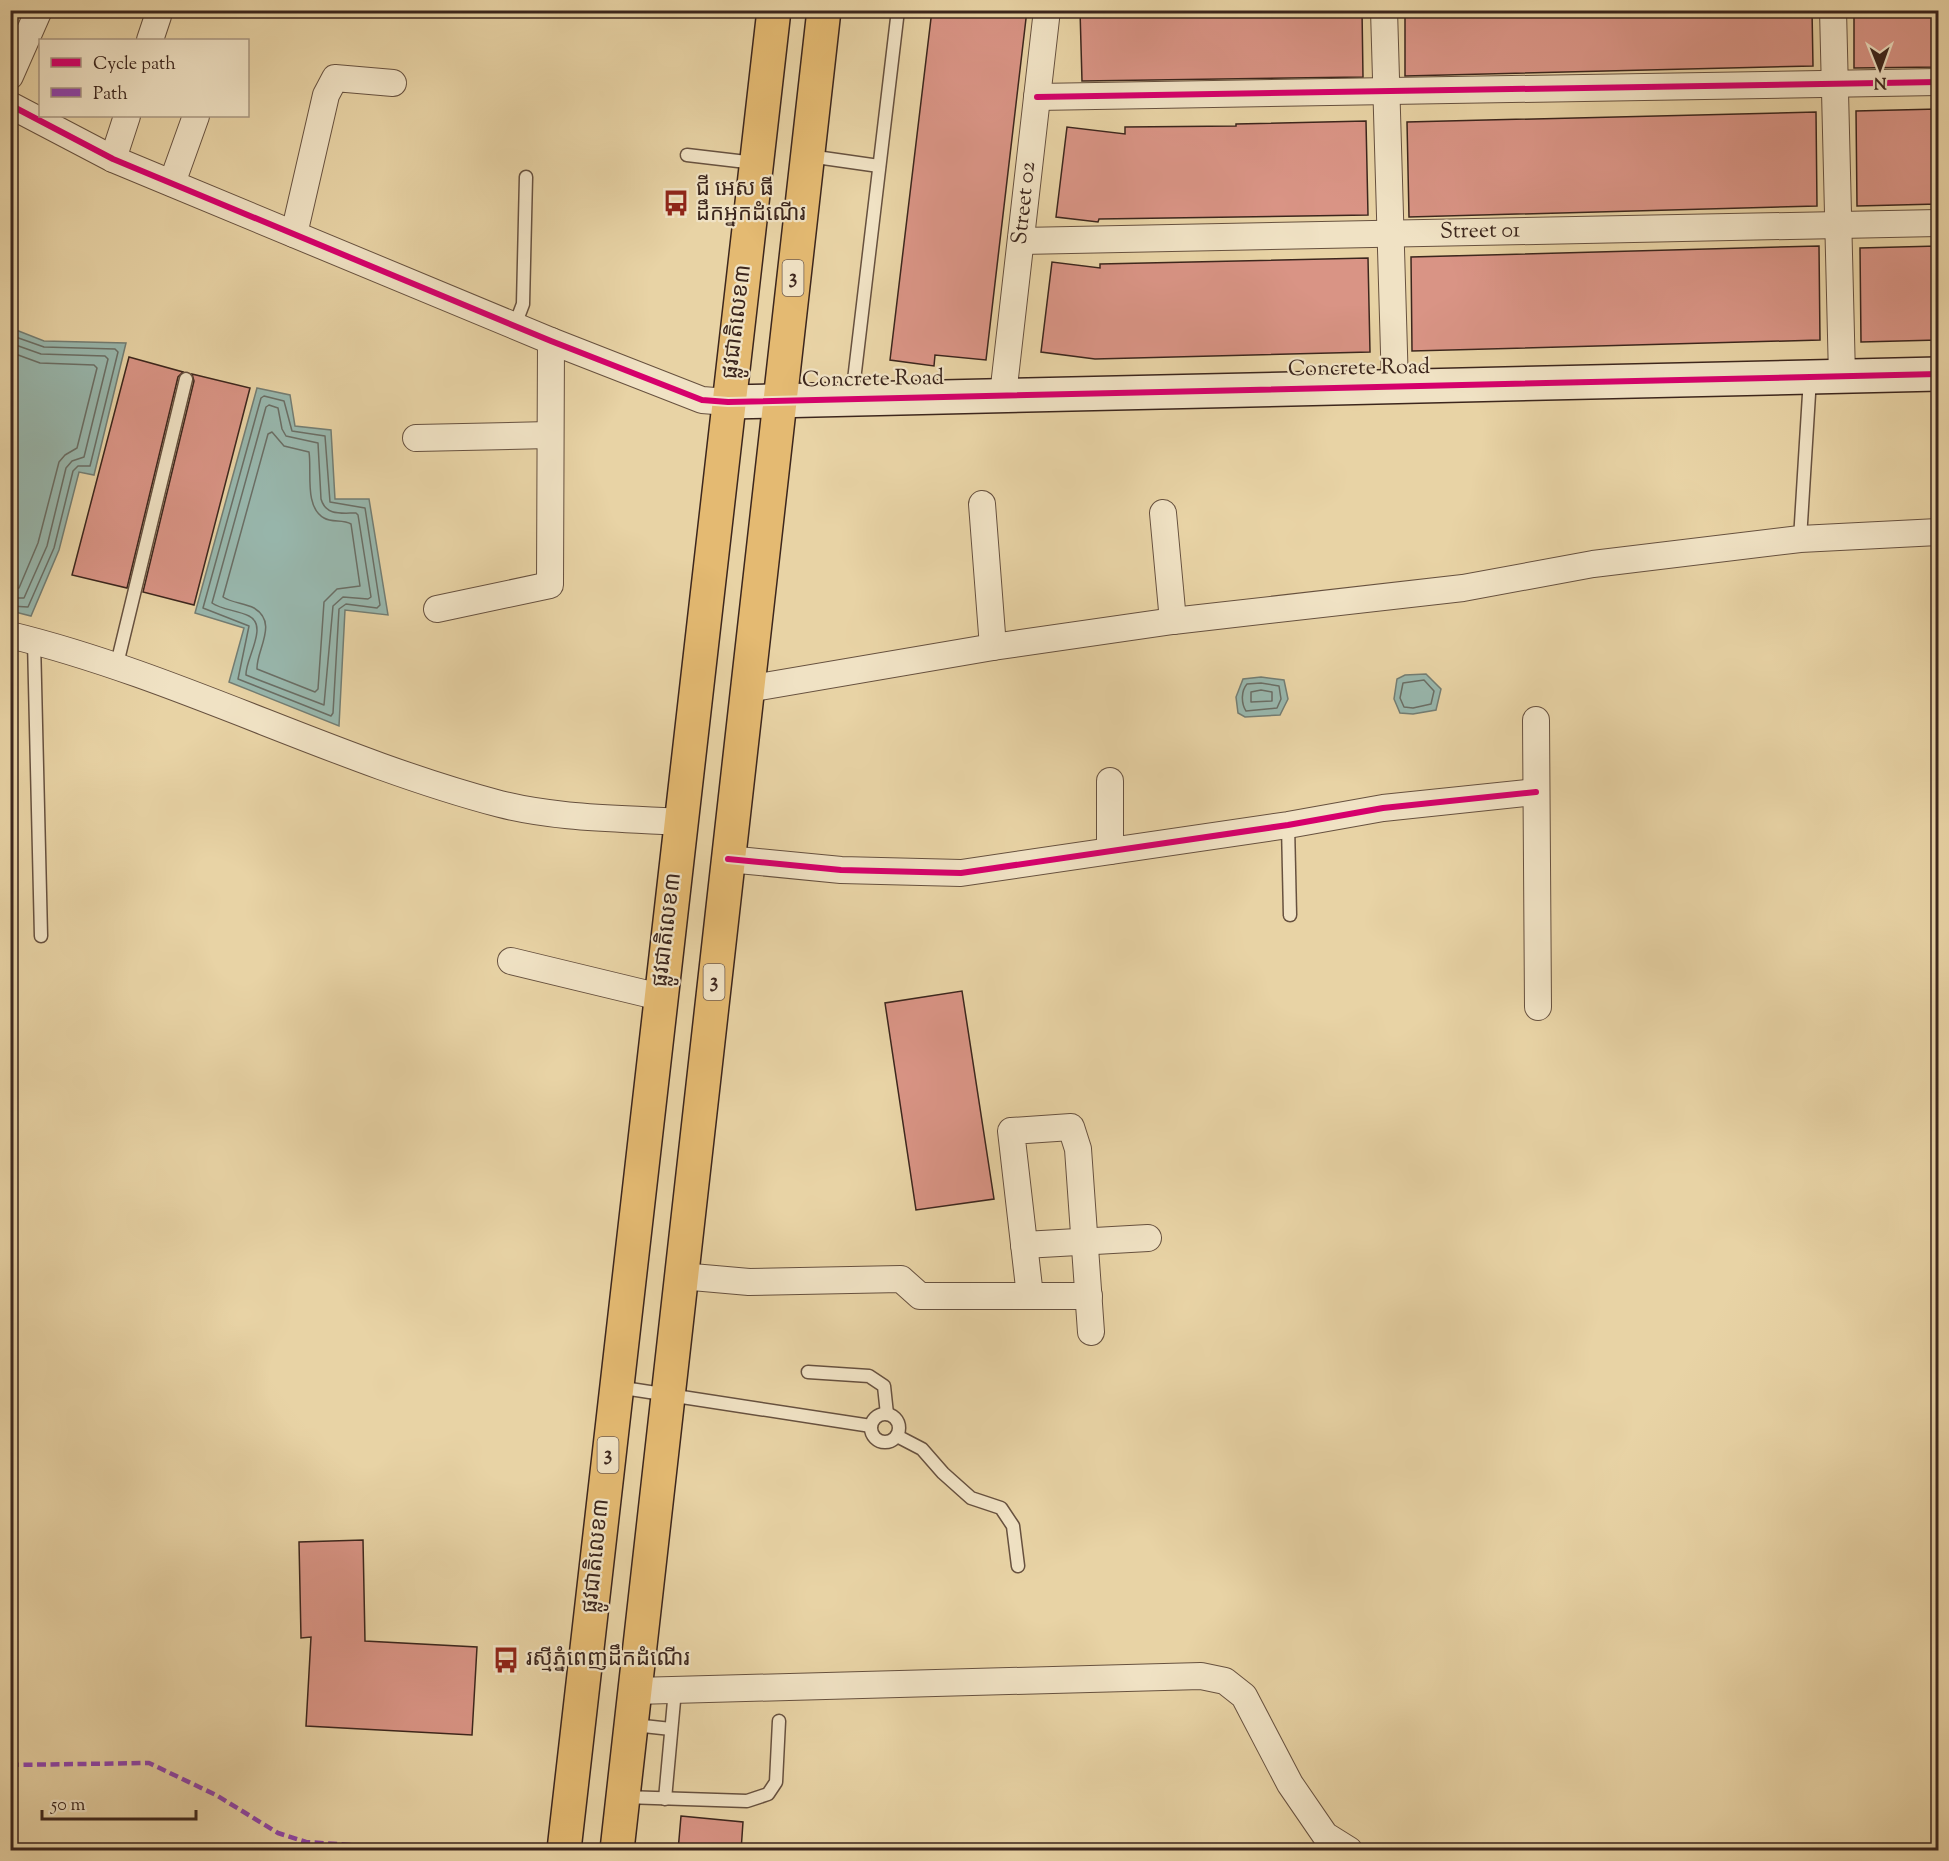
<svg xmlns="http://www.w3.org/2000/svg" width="1949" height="1861" viewBox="0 0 1949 1861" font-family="'Sorts Mill Goudy','Noto Sans Khmer',serif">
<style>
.water{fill:#98b7ad;stroke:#737d73;stroke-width:1.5}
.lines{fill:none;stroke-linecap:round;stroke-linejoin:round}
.shore{stroke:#6a6e65;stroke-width:1.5}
.building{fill:#d99485;stroke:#3c261d;stroke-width:1.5}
.lane-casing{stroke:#67513f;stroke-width:15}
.street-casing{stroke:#67513f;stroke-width:28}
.secondary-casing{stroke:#3c261d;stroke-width:36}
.highway-casing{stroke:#3c261d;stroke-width:36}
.lane{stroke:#f0e2c4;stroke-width:12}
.street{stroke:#f0e2c4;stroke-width:26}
.secondary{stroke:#f0e2c4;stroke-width:33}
.highway{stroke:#e4ba72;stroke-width:33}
.quiet{stroke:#8e44ad;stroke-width:4.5;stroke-dasharray:9 4.5;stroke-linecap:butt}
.cycleway-casing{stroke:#f0e2c4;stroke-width:10}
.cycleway{stroke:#d6006c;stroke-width:6}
.labels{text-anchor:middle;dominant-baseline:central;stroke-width:4.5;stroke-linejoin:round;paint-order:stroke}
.shield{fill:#f0e2c4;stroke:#725e4f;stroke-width:1.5}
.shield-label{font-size:21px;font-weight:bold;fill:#3c261d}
.poi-label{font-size:22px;fill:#3c261d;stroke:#f0e2c4;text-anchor:start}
.street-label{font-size:22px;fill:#3c261d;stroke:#f0e2c4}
</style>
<rect width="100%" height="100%" fill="#e8d3a5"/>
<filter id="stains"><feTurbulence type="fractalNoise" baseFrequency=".00333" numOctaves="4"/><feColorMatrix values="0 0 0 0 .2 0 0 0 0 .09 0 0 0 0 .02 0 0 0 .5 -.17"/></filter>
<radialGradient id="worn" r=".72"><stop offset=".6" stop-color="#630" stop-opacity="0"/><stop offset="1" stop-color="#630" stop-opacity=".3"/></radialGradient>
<g class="water">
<path d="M11,328L44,341L126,343L94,475L79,472L59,550L31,616L11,611Z"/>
<path d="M257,388L290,395L295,426L331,430L335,499H369L388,615L345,610L339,726L229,682L244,628L195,613Z"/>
<path d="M1426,674L1441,689L1436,710L1413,714L1400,713L1394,699L1397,679L1405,675Z"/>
<path d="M1261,677L1284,680L1288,699L1280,715L1245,717L1238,713L1236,697L1243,679Z"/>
</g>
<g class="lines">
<g class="shore">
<path d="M10,335L44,347L115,349L118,352L90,466H78L73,471L54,548L28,607L10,606"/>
<path d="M10,343L41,354L105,356L108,359L84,457L72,461L66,468L47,546L24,598H10"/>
<path d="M10,352L40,363L94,365L97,368L77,448L65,455L59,462L38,543L19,588L10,589"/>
<path d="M264,396L284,401L292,431L325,436L330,502L365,508L380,605L377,608L346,604L339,609L333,713L331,716L238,679L249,626L203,608L261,398Z"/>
<path d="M269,405L278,408L282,429L286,436L318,443L321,499C326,516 341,513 356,513L358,515L371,597L368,599L343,597L333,606L324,705L246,675C245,659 269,626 249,616C237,610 222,610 212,603L266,407Z"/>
<path d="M272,432L284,446L309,452C312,471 304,507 324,518C332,523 343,519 351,524L360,586L337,589L324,602L318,689L315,692L257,669C256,650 279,623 254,608C244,603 232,603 223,597L268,434Z"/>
<path d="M1424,680L1434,691L1431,704L1413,708L1404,707L1400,698L1403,683Z"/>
<path d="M1261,683L1279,686L1281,699L1277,708L1246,711C1241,703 1241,691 1247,684Z"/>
<path d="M1261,690L1272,692V701L1251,702V692Z"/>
</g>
</g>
<g class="building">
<path d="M932,10H1027L986,360L935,355L934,366L890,360Z"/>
<path d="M1080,10H1362L1363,77L1082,81Z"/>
<path d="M1405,10H1812L1813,66L1405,76Z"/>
<path d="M1854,10H1938V67L1854,68Z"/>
<path d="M1938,109V204L1857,206L1856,111Z"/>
<path d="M1816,112L1817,206L1409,217L1407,122Z"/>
<path d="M1366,121L1368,215L1099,219L1098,222L1056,217L1067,127L1125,134V127L1236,126V124Z"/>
<path d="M1819,246L1820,340L1412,351L1411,257Z"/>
<path d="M1938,246V340L1861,342L1860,248Z"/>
<path d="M1368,258L1370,352L1095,359L1041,352L1052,262L1100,268V264Z"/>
<path d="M129,357L183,372L178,377L127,588L72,575Z"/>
<path d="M192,374L250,388L194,605L143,592L194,381Z"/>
<path d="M962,991L994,1199L916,1210L885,1003Z"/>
<path d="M363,1540L365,1641L477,1647L472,1735L306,1726L311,1637L301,1638L299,1542Z"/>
<path d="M681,1816L743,1822L741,1851H678Z"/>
</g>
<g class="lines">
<g class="lane-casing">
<g id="lane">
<path d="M687,155L755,163"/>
<path d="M809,156L879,166"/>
<path d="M515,325L523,304L526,177"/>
<path d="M852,397L898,10"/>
<path d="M1800,539L1810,378"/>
<path d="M34,641L41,936"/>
<path d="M116,668L186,379"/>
<path d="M1288,825L1290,915"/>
<path d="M808,1372L869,1376L884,1386L887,1414"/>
<path d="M617,1387L871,1426"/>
<circle cx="885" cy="1428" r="14"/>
<path d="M897,1436L922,1449L943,1473L971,1498L1001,1508L1013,1526L1018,1566"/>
<path d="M634,1725L671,1729"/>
<path d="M624,1797L747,1801L768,1794L776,1782L779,1721"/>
<path d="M665,1799L675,1690"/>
</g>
</g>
<g class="street-casing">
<g id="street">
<path d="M1384,10L1395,386"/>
<path d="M1833,10L1842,376"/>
<path d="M150,40L158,16"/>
<path d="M10,76L39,10"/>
<path d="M1037,97L1938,82"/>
<path d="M10,105L113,159L551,341L702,400L728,402"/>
<path d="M113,159L127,116"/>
<path d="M172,183L196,116"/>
<path d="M294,234L326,95L335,78L393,83"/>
<path d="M1021,241L1938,223"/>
<path d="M1003,395L1047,10"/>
<path d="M416,438L549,435"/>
<path d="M982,504L993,647"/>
<path d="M1163,513L1173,621"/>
<path d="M437,609L550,585L551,341"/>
<path d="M10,635C178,676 333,760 500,804C559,819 621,818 681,822"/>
<path d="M747,689L993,647L1173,621L1463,588L1593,564L1800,539L1938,532"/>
<path d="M1536,720L1538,1007"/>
<path d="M1110,781V851"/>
<path d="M728,859L841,870L961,873L1288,825L1383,808L1536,792"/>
<path d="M511,961L660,997"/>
<path d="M1024,1245L1148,1238"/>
<path d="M681,1276L749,1282L901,1279L920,1296H1089"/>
<path d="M1030,1296L1011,1131L1071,1127L1078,1149L1091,1332"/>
<path d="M635,1691L1201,1676L1225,1681L1244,1696L1290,1784L1325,1835L1349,1850"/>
</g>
</g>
<g class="secondary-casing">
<path id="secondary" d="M728,402L1938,374"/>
</g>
<g class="highway-casing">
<g id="highway">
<path d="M564,1850L774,10"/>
<path d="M617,1850L824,10"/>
</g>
</g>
<use href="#lane" class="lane"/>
<use href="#street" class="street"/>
<use href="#secondary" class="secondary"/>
<use href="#highway" class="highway"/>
<path class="quiet" d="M10,1765L149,1763L216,1795L278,1833L306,1842L366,1846L373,1850"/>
<g class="cycleway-casing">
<g id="cycleway">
<path d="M1037,97L1938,82"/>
<path d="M10,105L113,159L551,341L702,400L728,402L1938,374"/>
<path d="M728,859L841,870L961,873L1288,825L1383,808L1536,792"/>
</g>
</g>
<use href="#cycleway" class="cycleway"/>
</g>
<defs>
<g id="bus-bare" transform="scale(2.07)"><path d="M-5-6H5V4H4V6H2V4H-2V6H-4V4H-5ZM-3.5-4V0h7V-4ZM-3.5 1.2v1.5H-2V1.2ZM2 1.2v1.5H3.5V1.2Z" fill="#8f2418" stroke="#f0e2c4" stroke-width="2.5" paint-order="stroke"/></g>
</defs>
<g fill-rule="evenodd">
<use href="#bus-bare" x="676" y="203"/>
<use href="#bus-bare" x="506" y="1660"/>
</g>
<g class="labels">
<g class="shield">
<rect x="782.5" y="260" width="21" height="36" rx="4.5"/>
<rect x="703.5" y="964" width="21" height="36" rx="4.5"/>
<rect x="597.5" y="1437" width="21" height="36" rx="4.5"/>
</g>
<g class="shield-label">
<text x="793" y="278">3</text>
<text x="714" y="982">3</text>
<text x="608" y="1455">3</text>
</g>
<g class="poi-label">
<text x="696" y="190">ជី អេស ធី<tspan x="696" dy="25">ដឹកអ្នកដំណើរ</tspan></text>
<text x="526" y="1660">រស្មីភ្នំពេញដឹកដំណើរ</text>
</g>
<g class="street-label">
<text transform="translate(1025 203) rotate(-84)">Street 02</text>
<text transform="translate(1480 232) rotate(-1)">Street 01</text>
<text transform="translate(738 322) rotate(-83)">ផ្លូវជាតិលេខ៣</text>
<text transform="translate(1359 369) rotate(-1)">Concrete Road</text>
<text transform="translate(873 380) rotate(-1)">Concrete Road</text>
<text transform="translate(668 930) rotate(-83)">ផ្លូវជាតិលេខ៣</text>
<text transform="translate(597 1556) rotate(-84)">ផ្លូវជាតិលេខ៣</text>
</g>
</g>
<rect width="1949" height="1861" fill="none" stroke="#e8d3a5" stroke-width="36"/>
<rect x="12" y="12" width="1925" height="1837" fill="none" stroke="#3c261d" stroke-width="3"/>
<rect x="18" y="18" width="1913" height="1825" fill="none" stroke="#3c261d" stroke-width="1.5"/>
<rect x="39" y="39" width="210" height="78" fill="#f0e2c4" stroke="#a89781" stroke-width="1.5"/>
<rect x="51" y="58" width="30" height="9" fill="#d6006c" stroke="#a89781" stroke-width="1.5"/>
<text x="93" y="69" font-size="18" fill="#3c261d">Cycle path</text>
<rect x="51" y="88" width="30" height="9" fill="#8e44ad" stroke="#a89781" stroke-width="1.5"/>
<text x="93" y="99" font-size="18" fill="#3c261d">Path</text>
<g transform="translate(1880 69) rotate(179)" stroke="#f0e2c4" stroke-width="4.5" paint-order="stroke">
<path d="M0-4.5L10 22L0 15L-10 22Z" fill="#3c261d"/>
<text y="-9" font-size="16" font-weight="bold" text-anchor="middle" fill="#3c261d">N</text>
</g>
<path d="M42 1810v9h154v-9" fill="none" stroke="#3c261d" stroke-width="3"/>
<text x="51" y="1810" font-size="18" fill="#3c261d" stroke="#f0e2c4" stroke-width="4.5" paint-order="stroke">50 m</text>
<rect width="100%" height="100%" filter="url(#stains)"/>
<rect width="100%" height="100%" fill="url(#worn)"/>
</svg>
